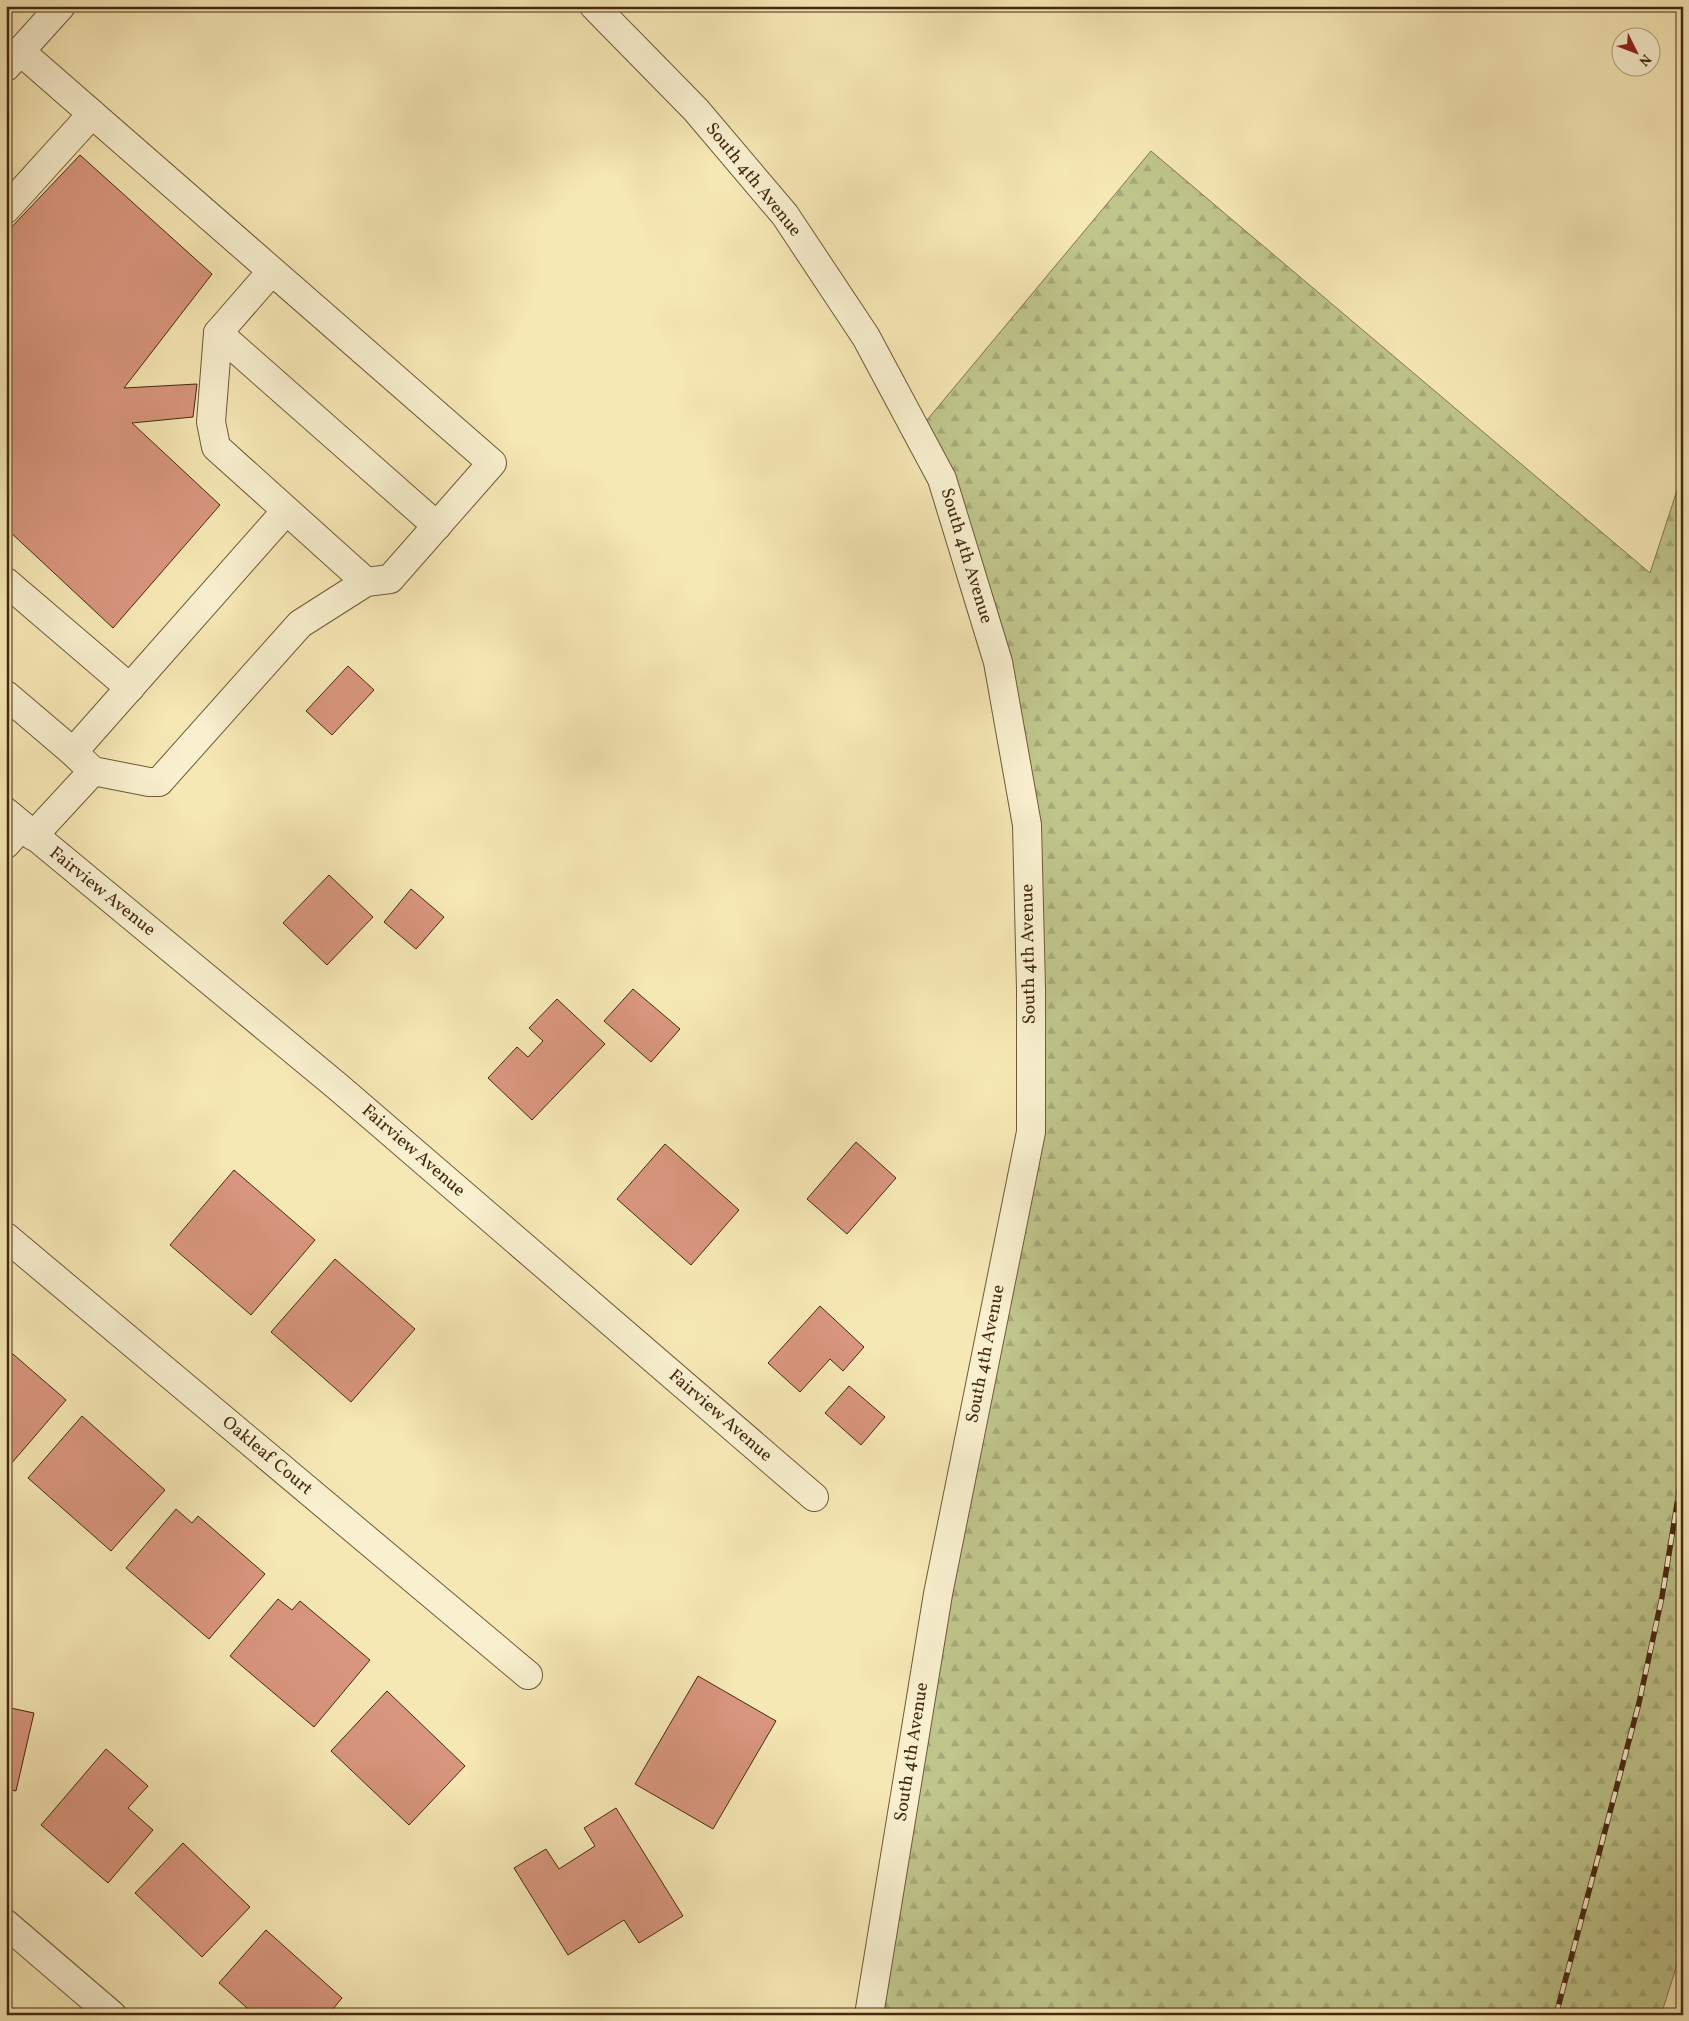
<svg xmlns="http://www.w3.org/2000/svg" width="1689" height="2021" viewBox="0 0 1689 2021" font-family="Vollkorn,serif">
<style>
.forest{fill:url(#forest-firs);stroke:#82764d}
.building{fill:#d8967e;stroke:#44280f}
.lines{fill:none;stroke-linecap:round;stroke-linejoin:round}
.minor-casing{stroke:#705838;stroke-width:30}
.minor{stroke:#f9f0cf;stroke-width:28}
.rail-casing{stroke:#44280f;stroke-width:5.5}
.rail{stroke:#f9f0cf;stroke-width:4;stroke-dasharray:11;stroke-linecap:butt}
.labels{text-anchor:middle;dominant-baseline:central;stroke-width:5;stroke-linejoin:round;paint-order:stroke}
.street-label{font-size:18px;fill:#44280f;stroke:#f9f0cf}
</style>
<defs>
<pattern id="forest-firs" width="22" height="20" patternUnits="userSpaceOnUse" patternTransform="scale(1.25)"><rect width="22" height="20" fill="#bfc58b"/><path d="M5 1l3.5 6h-7zM16 11l3.5 6h-7z" fill="#a5a977"/></pattern>
</defs>
<rect width="100%" height="100%" fill="#f6e8b5"/>
<filter id="stains"><feTurbulence type="fractalNoise" baseFrequency=".004" numOctaves="4"/><feColorMatrix values="0 0 0 0 .2 0 0 0 0 .09 0 0 0 0 .02 0 0 0 .5 -.17"/></filter>
<radialGradient id="worn" r=".72"><stop offset=".6" stop-color="#630" stop-opacity="0"/><stop offset="1" stop-color="#630" stop-opacity=".3"/></radialGradient>
<path class="forest" d="M1151,151L1650,573L1683,472V1946L1661,2015H869L1031,1132V989L998,662L917,432Z"/>
<g class="building">
<path d="M80,155L212,274L124,388L197,384L193,417L132,423L220,505L113,628L8,530L6,509V233Z"/>
<path d="M348,666L374,690L332,735L306,711Z"/>
<path d="M329,875L373,917L327,965L283,923Z"/>
<path d="M411,889L444,917L416,949L384,922Z"/>
<path d="M633,989L680,1029L651,1062L604,1021Z"/>
<path d="M557,999L605,1044L532,1120L488,1078L517,1047L528,1057L543,1041L529,1028Z"/>
<path d="M856,1142L896,1178L847,1234L807,1199Z"/>
<path d="M665,1144L739,1210L691,1265L617,1199Z"/>
<path d="M234,1170L315,1240L251,1315L170,1245Z"/>
<path d="M335,1259L415,1329L351,1402L271,1332Z"/>
<path d="M820,1306L864,1347L843,1371L830,1359L800,1392L768,1363Z"/>
<path d="M6,1348L66,1400L10,1465L6,1462Z"/>
<path d="M849,1386L885,1417L861,1445L825,1413Z"/>
<path d="M82,1416L165,1490L111,1551L28,1478Z"/>
<path d="M176,1509L192,1523L198,1516L265,1574L209,1639L126,1568Z"/>
<path d="M278,1599L292,1610L300,1601L370,1660L314,1727L230,1656Z"/>
<path d="M698,1676L776,1721L713,1829L635,1784Z"/>
<path d="M387,1691L465,1766L409,1825L331,1751Z"/>
<path d="M6,1707L34,1713L16,1791L6,1789Z"/>
<path d="M106,1749L148,1786L128,1808L153,1830L108,1883L41,1825Z"/>
<path d="M616,1808L683,1916L639,1943L624,1920L568,1955L514,1868L546,1849L559,1869L595,1846L584,1828Z"/>
<path d="M183,1843L250,1907L202,1957L135,1893Z"/>
<path d="M266,1930L342,1998L328,2015H255L219,1983Z"/>
</g>
<g class="lines">
<g class="minor-casing">
<g id="minor">
<path d="M594,6L696,110L785,215L866,337L942,479L998,662L1027,825L1031,989V1132L938,1594L869,2015"/>
<path d="M20,51L492,463L390,579L366,582L300,624L159,782H149L93,771L73,752L286,511"/>
<path d="M6,67L61,6"/>
<path d="M6,209L92,114"/>
<path d="M271,272L218,333L211,422L216,447L366,582"/>
<path d="M218,333L437,526"/>
<path d="M6,582L130,688"/>
<path d="M6,695L73,752"/>
<path d="M6,812L337,1086L814,1497"/>
<path d="M33,836L93,771"/>
<path d="M6,844L22,826"/>
<path d="M6,1237L528,1675"/>
<path d="M6,1924L112,2015"/>
</g>
</g>
<use href="#minor" class="minor"/>
<g class="rail-casing">
<path id="rail" d="M1556,2015L1639,1703L1662,1597L1683,1467"/>
</g>
<use href="#rail" class="rail"/>
</g>
<g class="labels">
<g class="street-label">
<text transform="translate(753 180) rotate(51)">South 4th Avenue</text>
<text transform="translate(966 556) rotate(73)">South 4th Avenue</text>
<text transform="translate(102 892) rotate(39)">Fairview Avenue</text>
<text transform="translate(1029 954) rotate(-91)">South 4th Avenue</text>
<text transform="translate(413 1151) rotate(41)">Fairview Avenue</text>
<text transform="translate(986 1354) rotate(-79)">South 4th Avenue</text>
<text transform="translate(720 1416) rotate(41)">Fairview Avenue</text>
<text transform="translate(267 1456) rotate(40)">Oakleaf Court</text>
<text transform="translate(912 1752) rotate(-81)">South 4th Avenue</text>
</g>
</g>
<rect width="1689" height="2021" fill="none" stroke="#f6e8b5" stroke-width="25"/>
<rect x="8" y="8" width="1674" height="2006" fill="none" stroke="#44280f" stroke-width="2.5"/>
<rect x="12" y="12" width="1664" height="1996" fill="none" stroke="#44280f"/>
<g transform="translate(1636 52) rotate(132)"><circle r="24" fill="#f9f0cf" stroke="#b1a082"/>
<path d="M0-4L9 19L0 12L-9 19Z" fill="#8f2418"/>
<text y="-8" font-size="14" font-weight="bold" text-anchor="middle" fill="#44280f">N</text>
</g>
<rect width="100%" height="100%" filter="url(#stains)"/>
<rect width="100%" height="100%" fill="url(#worn)"/>
</svg>
